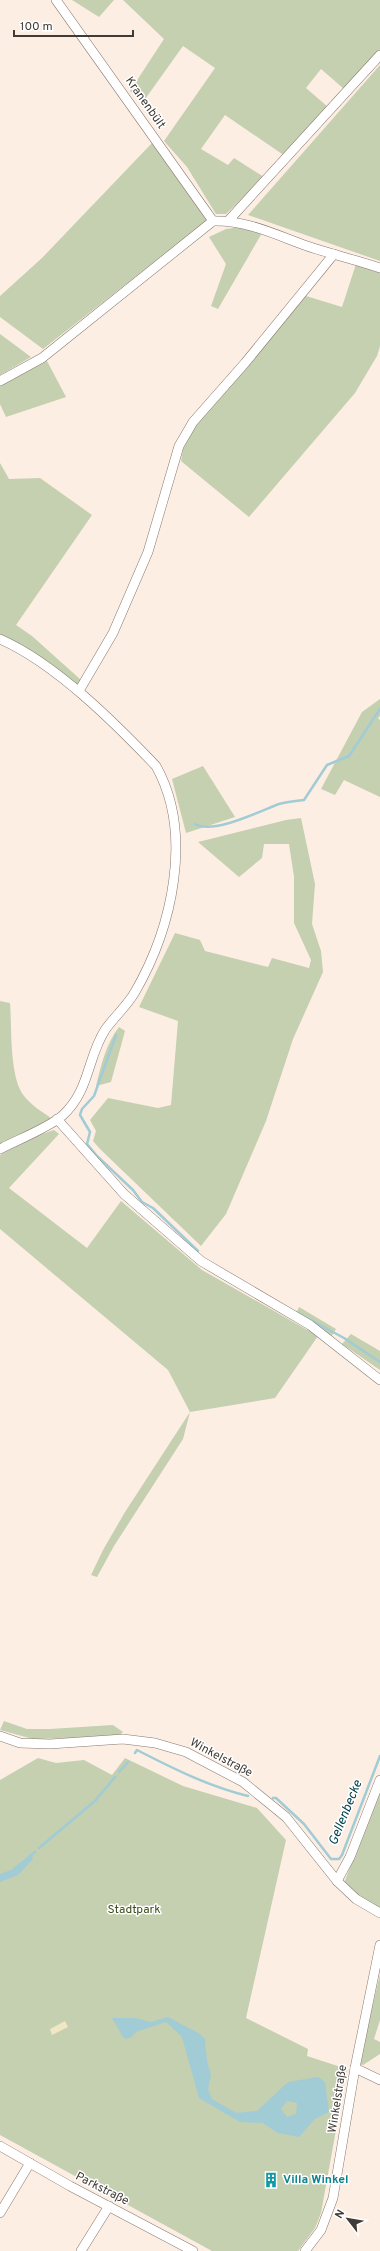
<svg xmlns="http://www.w3.org/2000/svg" width="380" height="2251" viewBox="0 0 380 2251" font-family="Overpass,sans-serif">
<style>
.green{fill:#c4d0b0}
.sand{fill:#f1e7c2}
.water{fill:#a1ccd5;fill-rule:evenodd}
.lines{fill:none;stroke-linecap:round;stroke-linejoin:round}
.stream{stroke:#a1ccd5;stroke-width:2.5}
.minor-casing{stroke:#877970;stroke-width:10}
.minor{stroke:#fff;stroke-width:9}
.labels{text-anchor:middle;dominant-baseline:central;stroke-width:3;stroke-linejoin:round;paint-order:stroke}
.street-label{font-size:12px;fill:#403b36;stroke:#fff}
.park-label{font-size:12px;fill:#3d4c1a;stroke:#fff}
.culture-label{font-size:12px;font-weight:bold;fill:#0d838f;stroke:#fff;text-anchor:start}
.water-label{font-size:13px;font-style:italic;fill:#00424d;stroke:#fff}
</style>
<rect width="100%" height="100%" fill="#fdeee3"/>
<g class="green">
<path d="M72,0H114L99,17Z"/>
<path d="M123,0H380V53L344,89L321,69L306,88L328,107L285,156L225,115L201,149L228,165L234,158L264,177L226,214H216L187,167L164,141L215,68L183,46L143,102L130,91L164,39Z"/>
<path d="M380,65V261L248,215Z"/>
<path d="M153,142L208,220L43,349L0,317V296L42,258Z"/>
<path d="M241,227L262,233L218,309L211,306L226,264L209,237L226,229Z"/>
<path d="M356,264L380,272V346L377,356L355,393L249,517L181,461L183,449L196,424L306,296L342,307Z"/>
<path d="M0,334L31,357L0,375Z"/>
<path d="M47,361L66,397L6,417L0,404V386Z"/>
<path d="M0,463L9,479L40,478L92,515L16,625L32,636L81,680L77,686L0,636Z"/>
<path d="M380,699V716L378,718L380,720V797L344,780L335,795L321,789L362,712Z"/>
<path d="M203,766L235,817L186,833L172,779Z"/>
<path d="M301,818L315,884L312,924L321,951L323,972L293,1039L266,1121L226,1214L201,1246L100,1149L93,1141L96,1131L90,1120L108,1098L158,1108L171,1105L178,1021L139,1007L175,933L200,940L205,951L268,967L272,958L309,968L311,960L294,923V877L289,844H264L262,858L239,877L198,842L286,820Z"/>
<path d="M0,1001L10,1003C12,1027 9,1077 24,1096C32,1106 42,1112 53,1119L0,1146Z"/>
<path d="M119,1027L125,1031L111,1082L96,1086C101,1065 106,1044 119,1027Z"/>
<path d="M54,1130L59,1134L9,1188L87,1248L121,1201L202,1270L318,1336L275,1398L190,1412L183,1439L114,1546L97,1577L91,1575L103,1550L125,1512L190,1412L168,1370L0,1229V1155L33,1137Z"/>
<path d="M299,1307L336,1329L331,1337L296,1314Z"/>
<path d="M351,1334L380,1351V1370L342,1344Z"/>
<path d="M4,1721L27,1729H50L113,1725L123,1732L118,1737L33,1739L0,1730Z"/>
<path d="M38,1758L56,1763L84,1760L112,1775L125,1758L183,1786L257,1808L286,1840L246,2018L308,2049L307,2056L347,2069L321,2213L315,2228L298,2251H212L0,2135V1780Z"/>
<path d="M380,1791V1908L355,1895L344,1883Z"/>
<path d="M380,1974V2020L374,2039L380,2042V2054L363,2065L359,2064Z"/>
</g>
<path class="sand" d="M65,2021L68,2027L52,2035L50,2029Z"/>
<g class="water">
<path d="M31,1854L33,1859L18,1875L0,1882V1874L11,1870Z"/>
<path d="M168,2017L200,2034L205,2039L207,2061L211,2075L208,2089L212,2099L236,2113L257,2111L288,2082L318,2077L325,2082L329,2112L315,2119L299,2137L278,2133L263,2123L240,2122L199,2098L182,2037L166,2022L136,2032L132,2037L126,2039L123,2037L112,2018H136L151,2022ZM287,2101L297,2103L296,2114L287,2117L281,2109Z"/>
</g>
<g class="lines">
<g class="stream">
<path d="M195,824C213,835 260,811 279,804C286,802 295,801 304,800L327,765L349,756L380,709"/>
<path d="M116,1035L94,1096L82,1109L80,1115L90,1132L87,1144L97,1156L133,1190L142,1202L153,1208L198,1251"/>
<path d="M296,1312L344,1338L380,1362"/>
<path d="M135,1753L137,1750C172,1768 210,1787 248,1796"/>
<path d="M119,1772L128,1762"/>
<path d="M273,1798H276L304,1824L331,1859H339L342,1855L380,1756"/>
<path d="M39,1848L95,1801L115,1777"/>
<path d="M30,1856L35,1852"/>
</g>
<g class="minor-casing">
<g id="minor">
<path d="M56,0L213,221"/>
<path d="M229,220L380,55"/>
<path d="M0,381L42,358L213,221C247,220 276,235 307,246C331,254 356,260 380,268"/>
<path d="M0,639C55,663 115,723 156,766C194,834 172,928 135,992C127,1006 114,1017 105,1030C87,1058 90,1091 62,1116C48,1128 17,1140 0,1149"/>
<path d="M79,691L113,633L148,552L179,446L193,422L245,363L334,254"/>
<path d="M57,1119L124,1194L201,1261L310,1325L380,1380"/>
<path d="M0,1736L20,1743L50,1744L123,1739L155,1743L186,1752L243,1782L286,1817L337,1881L356,1899L380,1913"/>
<path d="M337,1881L350,1857L380,1780"/>
<path d="M355,2068L380,2080"/>
<path d="M0,2146L70,2186L193,2251"/>
<path d="M0,2213L30,2163"/>
<path d="M81,2251L109,2206"/>
<path d="M305,2251L321,2230L333,2198L355,2068L380,1945"/>
</g>
</g>
<use href="#minor" class="minor"/>
</g>
<defs>
<g id="building-bare" transform="scale(1.2)"><path d="M-4-6H4V6H1V3H-1V6H-4ZM-2.5-4.3h1.7v1.8h-1.7ZM.8-4.3h1.7v1.8H.8ZM-2.5-1h1.7V.8h-1.7ZM.8-1h1.7V.8H.8Z" fill="#0f9aa8" stroke="#fff" stroke-width="2.5" paint-order="stroke"/></g>
</defs>
<g fill-rule="evenodd">
<use href="#building-bare" x="271" y="2180"/>
</g>
<g class="labels">
<g class="street-label">
<text transform="translate(145 103) rotate(55)">Kranenbült</text>
<text transform="translate(221 1758) rotate(28)">Winkelstraße</text>
<text transform="translate(338 2099) rotate(-81)">Winkelstraße</text>
<text transform="translate(102 2189) rotate(27)">Parkstraße</text>
</g>
<g class="park-label">
<text x="134" y="1910">Stadtpark</text>
</g>
<g class="culture-label">
<text x="283" y="2180">Villa Winkel</text>
</g>
<g class="water-label">
<text transform="translate(346 1813) rotate(-68)">Gellenbecke</text>
</g>
</g>
<g transform="translate(348 2219) rotate(301)" stroke="#ffffff" stroke-width="3" paint-order="stroke">
<path d="M0-3L7 15L0 10L-7 15Z" fill="#403b36"/>
<text y="-6" font-size="11" font-weight="bold" text-anchor="middle" fill="#403b36">N</text>
</g>
<path d="M14 30v6h119v-6" fill="none" stroke="#403b36" stroke-width="2"/>
<text x="20" y="30" font-size="12" fill="#403b36" stroke="#ffffff" stroke-width="3" paint-order="stroke">100 m</text>
</svg>
